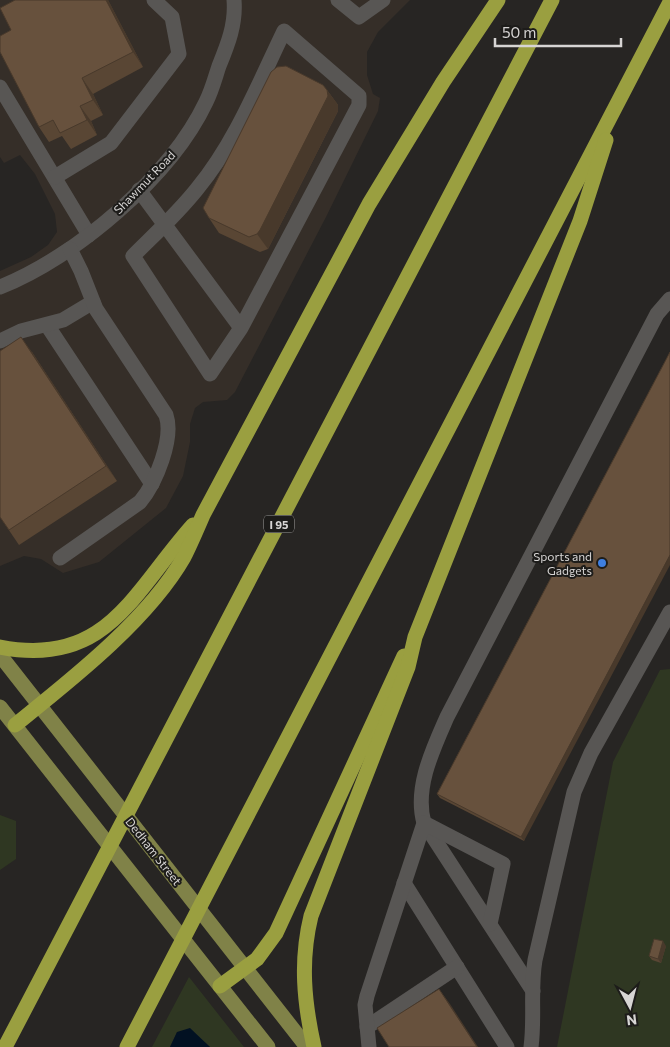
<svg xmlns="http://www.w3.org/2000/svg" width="670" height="1047" viewBox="0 0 670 1047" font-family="Commissioner,sans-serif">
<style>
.built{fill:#352e28}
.green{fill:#2f3722}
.water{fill:#021122}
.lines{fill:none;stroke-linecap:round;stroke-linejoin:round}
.minor{stroke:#585654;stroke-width:15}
.major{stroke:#808248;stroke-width:15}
.highway{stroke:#9a9f40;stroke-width:15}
.wall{fill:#594634}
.shaded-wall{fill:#48392b}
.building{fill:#67513d;stroke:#48392b}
.shop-dot{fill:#3f7fe0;stroke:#1d1c1a;stroke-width:2}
.labels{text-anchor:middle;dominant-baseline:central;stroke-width:4;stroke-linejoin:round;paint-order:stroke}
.shield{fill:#1d1c1a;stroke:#9f9e9c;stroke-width:1}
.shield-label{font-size:11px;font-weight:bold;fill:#d7d5d4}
.street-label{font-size:12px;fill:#d7d5d4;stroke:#1d1c1a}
.poi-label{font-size:12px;fill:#d7d5d4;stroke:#1d1c1a;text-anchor:end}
</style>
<rect width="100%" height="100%" fill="#272523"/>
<path class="built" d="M0,0H410L378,32L367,52V75L373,94L380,98L378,111L326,217L235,392L227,400L203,402L195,408L190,424V442L183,476L166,508L99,562L63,573L41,559L24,556L0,566V271L31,257L48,245L57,232L55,214L35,174L20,155L4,163L0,157Z"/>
<g class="green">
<path d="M670,669V1047H557L613,762L660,670Z"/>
<path d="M0,815L16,821V859L0,870Z"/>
<path d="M189,977L244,1047H210L206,1043L177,1032L170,1047H152Z"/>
</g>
<path class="water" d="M190,1028L210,1047H170L177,1032Z"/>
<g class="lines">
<g class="minor">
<path d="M338,0L359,17L383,0"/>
<path d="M0,87L89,235"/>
<path d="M55,177L111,143L179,54L172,17L154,0"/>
<path d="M139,190L241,328L210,374L133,256C155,234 178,213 197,189C235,143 258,85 284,31L359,96V105L241,328"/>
<path d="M0,287C76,257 171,176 206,102C212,90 215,78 219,66C228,44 236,24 234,0"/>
<path d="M47,325L152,484"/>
<path d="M0,341L21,331L63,320L93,302"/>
<path d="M60,558L140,502C156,483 174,438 166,415L96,309L81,271L70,249"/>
<path d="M404,883L507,1047"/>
<path d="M533,991L424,823C414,788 433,749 447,717L657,314L670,299"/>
<path d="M367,1027L457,967"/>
<path d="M369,1047L365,1005L367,996L424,823L503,864L490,924"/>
<path d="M531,1047C535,1018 530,989 535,960L574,792L591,753L670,612"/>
</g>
<g class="major">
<path d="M0,655L307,1047"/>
<path d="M0,707L268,1047"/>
</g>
<g class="highway">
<path d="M0,647C107,668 133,592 193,525"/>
<path d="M15,725C71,680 148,620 184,557C191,543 197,529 203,515L369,204L443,82L498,0"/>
<path d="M220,986L257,959L276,933L404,656"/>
<path d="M5,1047L552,0"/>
<path d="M127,1047L670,2"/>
<path d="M314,1047C304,1002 300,961 311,916L408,667L415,637L580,221L606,140"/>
</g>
</g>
<g class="wall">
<path d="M108,0L143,67L93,94L103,115L91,121L97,135L71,149L62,136L49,142L39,127Z"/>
<path d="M327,90L338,105V111L268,249L260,252L219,233L209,218Z"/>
<path d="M32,352L117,481L19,545L0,517Z"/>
<path d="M670,352L524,841L440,798L437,794Z"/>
<path d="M666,946L661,963L652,960L649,956Z"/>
</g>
<g class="shaded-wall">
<path d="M106,0H108L143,67L133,52Z"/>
<path d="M82,78L93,94L103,115L93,100Z"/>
<path d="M327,90L338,105V111L268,249L257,234Z"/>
<path d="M80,106L91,121L97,135L87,120Z"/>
<path d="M21,337L32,352L117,481L106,466Z"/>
<path d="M670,555V565L524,841L521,837Z"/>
<path d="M663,941L666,946L661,963L658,959Z"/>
<path d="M439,989L450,1004L478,1047H477Z"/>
</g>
<g class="building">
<path d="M15,0H106L133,52L82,78L93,100L80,106L87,120L60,133L53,120L39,127L0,52V36L11,30L0,8Z"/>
<path d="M286,66L323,85L327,90L328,96L260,230L257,234L249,237L209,218L203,208L271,72L277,67Z"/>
<path d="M21,337L106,466L9,530L0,517V351Z"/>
<path d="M670,352V555L521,837L437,794Z"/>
<path d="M654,939L663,941L658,959L649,956Z"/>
<path d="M439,989L477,1047H389L377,1028Z"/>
</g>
<circle class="shop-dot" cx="602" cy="563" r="5"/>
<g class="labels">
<rect class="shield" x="264" y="515.5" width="30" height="17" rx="4"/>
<g class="shield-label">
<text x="279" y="524">I 95</text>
</g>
<g class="street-label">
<text transform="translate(144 182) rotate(-46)">Shawmut Road</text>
<text transform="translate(154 851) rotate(52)">Dedham Street</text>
</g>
<g class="poi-label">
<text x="592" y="556">Sports and<tspan x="592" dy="14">Gadgets</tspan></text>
</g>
</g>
<g transform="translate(630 1007) rotate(173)" stroke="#1d1c1a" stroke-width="4" paint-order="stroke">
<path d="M0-4L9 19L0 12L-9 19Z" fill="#d7d5d4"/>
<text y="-8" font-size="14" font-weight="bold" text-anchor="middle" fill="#d7d5d4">N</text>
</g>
<path d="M495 38v8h126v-8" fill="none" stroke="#d7d5d4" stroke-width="2.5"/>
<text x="502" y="38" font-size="15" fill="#d7d5d4" stroke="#1d1c1a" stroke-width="4" paint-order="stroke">50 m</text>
</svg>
